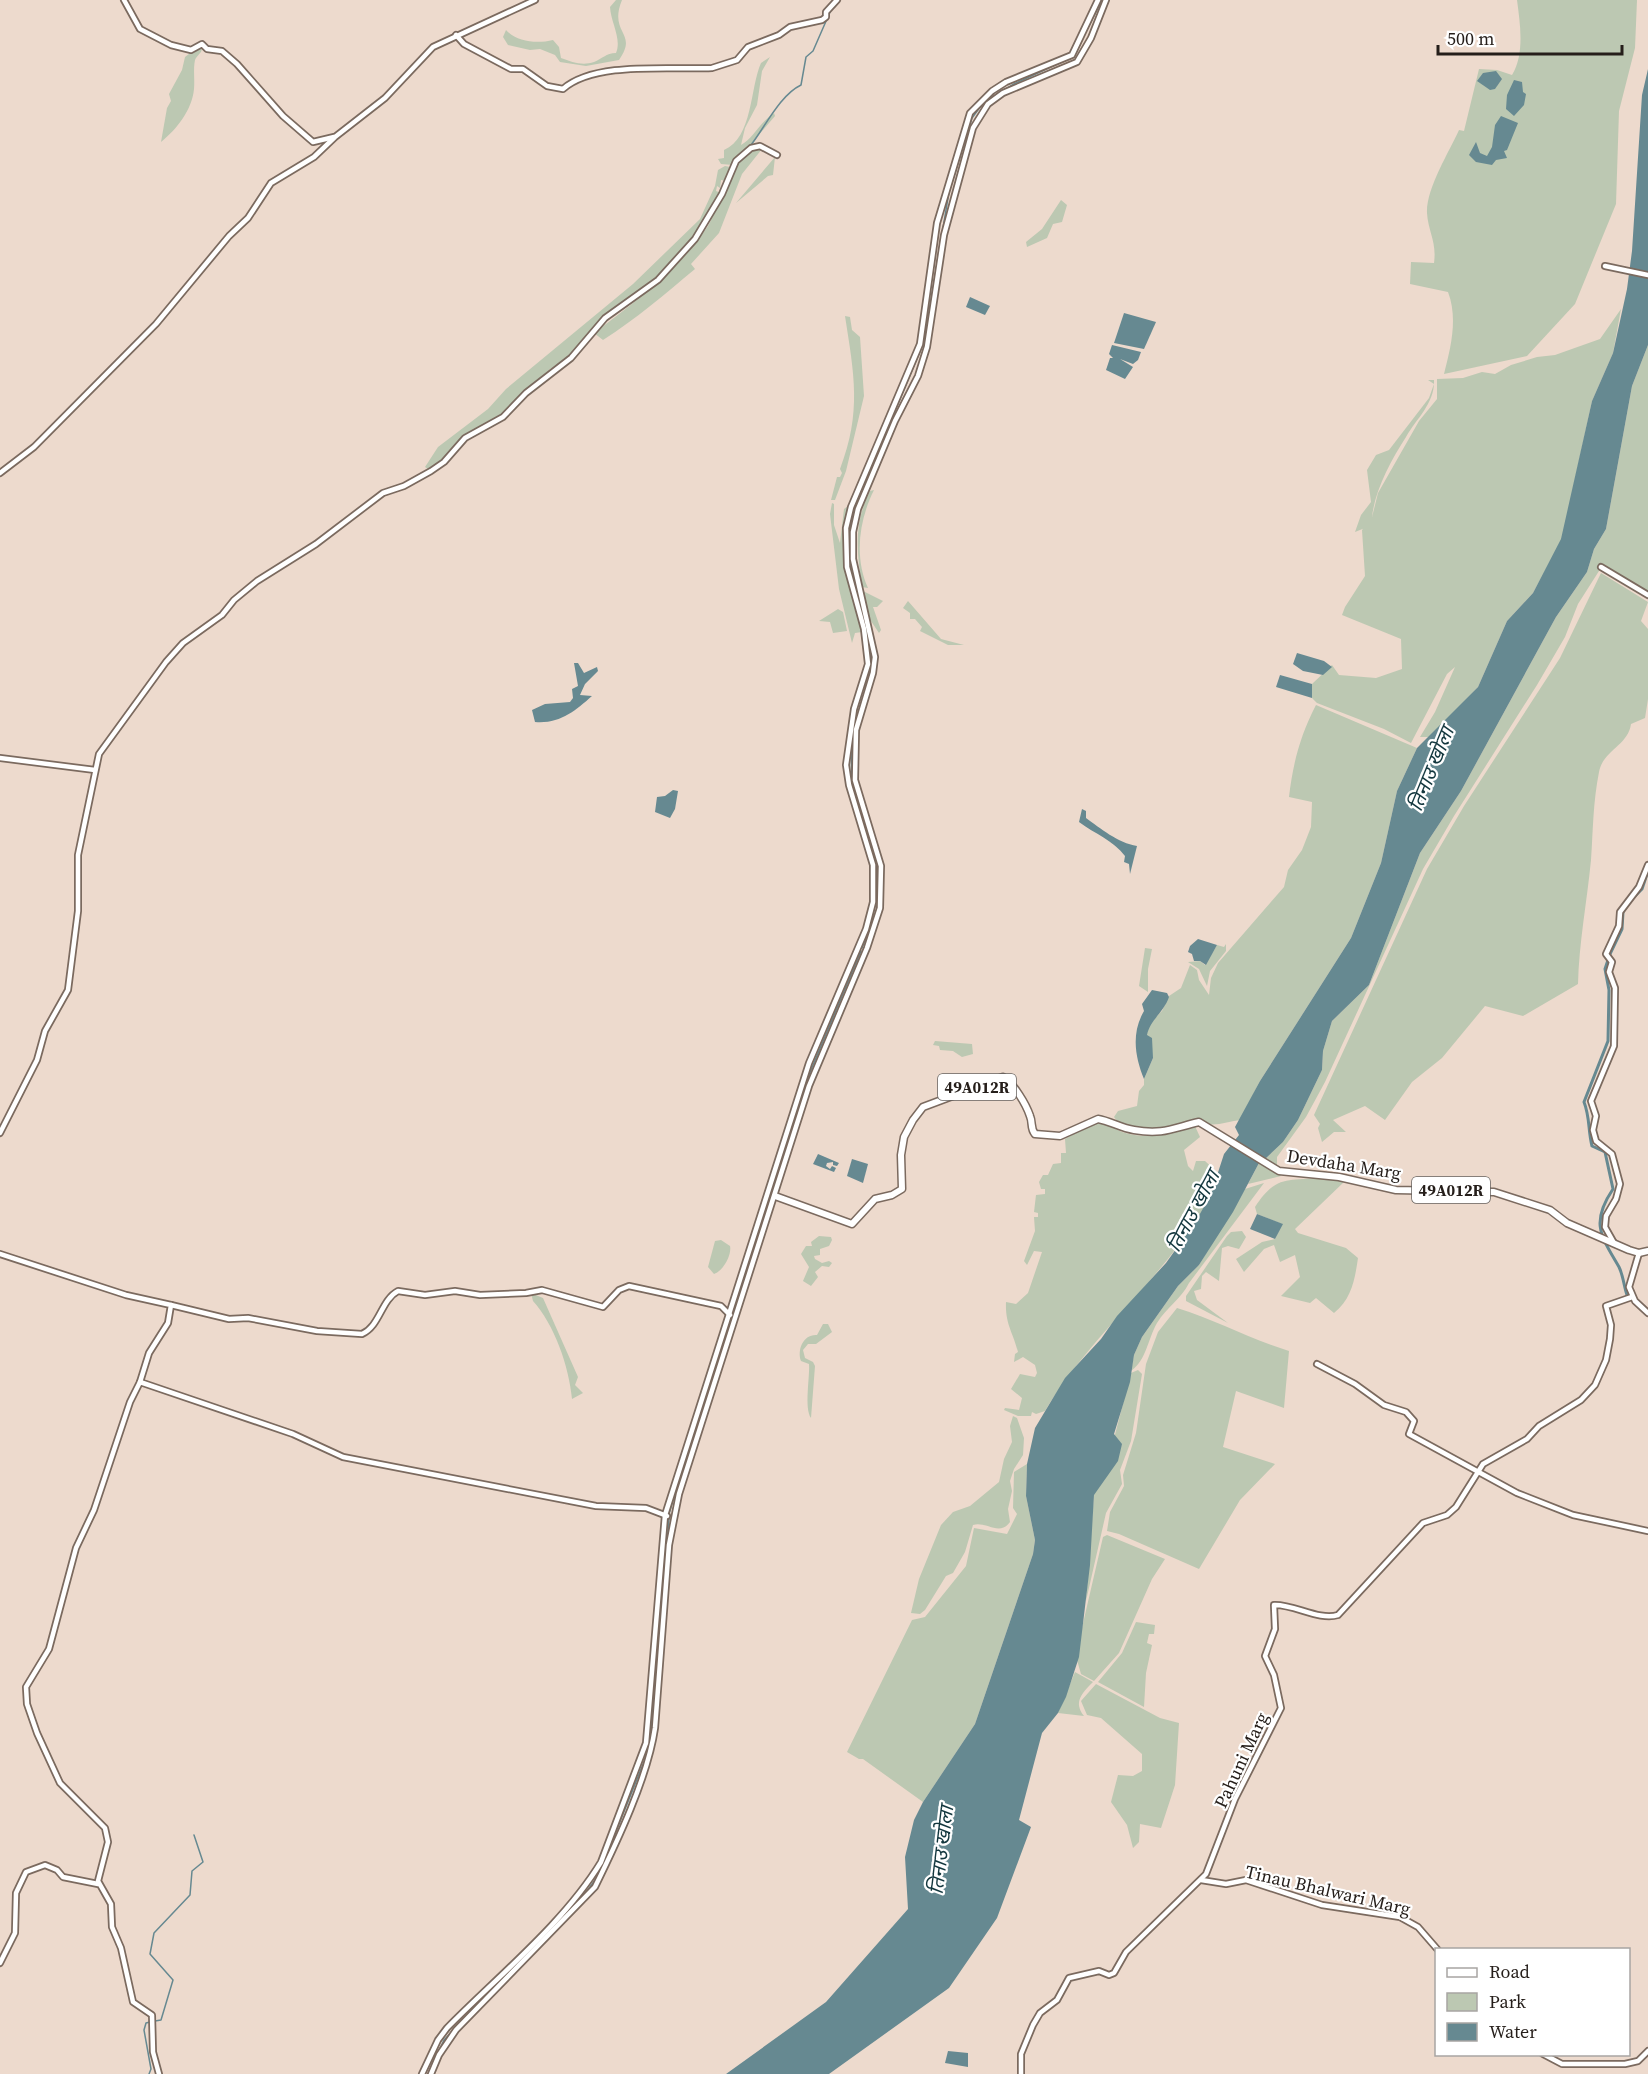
<svg xmlns="http://www.w3.org/2000/svg" width="1648" height="2074" viewBox="0 0 1648 2074" font-family="'Source Serif 4','Noto Sans Devanagari',serif">
<style>
.green{fill:#bcc8b2}
.water{fill:#668991}
.lines{fill:none;stroke-linecap:round;stroke-linejoin:round}
.stream{stroke:#668991;stroke-width:1.5}
.canal{stroke:#668991;stroke-width:3}
.secondary-casing{stroke:#7b6a5f;stroke-width:8}
.primary-casing{stroke:#7b6a5f;stroke-width:9}
.secondary{stroke:#fff;stroke-width:4.5}
.primary{stroke:#fff;stroke-width:6}
.labels{text-anchor:middle;dominant-baseline:central;stroke-width:4.5;stroke-linejoin:round;paint-order:stroke}
.shield{fill:#fff;stroke:#66625f;stroke-width:1.5}
.shield-label{font-size:16px;font-weight:bold;fill:#251e1a}
.street-label{font-size:18px;fill:#251e1a;stroke:#fff}
.water-label{font-size:20px;font-style:italic;fill:#13373e;stroke:#fff}
</style>
<rect width="100%" height="100%" fill="#eddacd"/>
<g class="green">
<path d="M616,0H622C608,34 639,32 619,60L586,66L560,62L555,55L540,49L530,50L508,45L503,37L506,30C517,42 537,44 553,40L559,47L561,58C572,62 582,66 594,62C602,59 606,53 616,53C622,39 611,23 610,7Z"/>
<path d="M1517,0H1637L1635,48L1619,111L1616,204L1575,304L1527,356L1444,374C1451,347 1458,318 1448,292L1410,284L1411,262L1434,263C1437,242 1428,231 1427,213C1426,189 1449,152 1459,130L1464,131L1479,69L1497,70L1512,75C1525,54 1520,23 1517,0Z"/>
<path d="M198,47L202,49C201,54 197,55 195,60C193,69 195,80 194,89C192,110 177,129 161,142L167,108L171,101L169,94L182,70L185,57Z"/>
<path d="M770,57L762,71L757,105L745,128L741,145C754,138 759,123 774,113L775,116L733,165L721,164L718,159L724,158V150C753,138 750,87 761,63Z"/>
<path d="M758,148L762,149L742,174L719,233L691,264L695,269C665,294 636,319 603,340L594,333C630,306 663,281 692,246C698,238 707,230 711,220C723,196 731,159 758,148Z"/>
<path d="M775,157L773,175L768,176L736,203Z"/>
<path d="M725,166L730,167L727,181L721,180L720,188L717,186L716,191L721,193L695,238L658,280L617,305L589,332L570,358L550,369L503,415L465,437L431,471L425,467L438,447L488,409L506,389L633,284L700,219L715,186L718,170Z"/>
<path d="M1061,200L1067,205L1062,222L1053,224L1047,238L1027,247L1026,242L1042,229Z"/>
<path d="M1621,309L1613,353L1592,401L1562,539L1533,593L1507,621L1478,687L1430,737H1420L1435,712L1455,667L1447,674L1411,743L1384,729L1317,703L1312,698V684L1332,665L1339,675L1376,678L1402,669L1401,639L1342,615L1345,607L1365,576L1362,530L1372,519L1365,528L1355,532L1361,515L1371,502L1367,470L1376,455L1389,450L1429,398L1434,384L1428,380H1434C1435,403 1417,418 1406,437C1391,460 1375,490 1372,517L1378,493L1419,421L1437,399V379L1463,378L1482,372L1495,374L1511,365L1537,357L1555,355L1600,339Z"/>
<path d="M845,316L850,317L852,330L860,337L864,396L846,471L835,500H831L837,477H840L842,473L840,469C862,412 854,374 845,316Z"/>
<path d="M1648,345V595L1601,567L1606,560L1578,604L1565,637L1537,685L1454,816L1423,869L1325,1082L1306,1117L1277,1157V1165L1286,1170L1282,1171L1264,1160L1283,1142L1298,1120L1322,1070L1323,1051L1332,1021L1369,985L1420,853L1461,791L1556,617L1587,572L1594,549L1606,529L1632,386Z"/>
<path d="M874,490C859,520 854,557 868,588L862,587C857,552 853,524 870,491Z"/>
<path d="M832,503L834,504V525L840,543L844,509L848,506L856,509L851,554L869,635L863,637L862,632L855,633L852,643L839,589L830,514Z"/>
<path d="M1601,573L1648,602L1641,621L1648,629V699L1645,718L1631,724C1628,746 1603,750 1599,772C1593,802 1593,830 1591,860C1587,901 1579,943 1578,984L1523,1016L1485,1006L1442,1058L1412,1082L1385,1120L1365,1106L1333,1120L1346,1132H1334L1322,1142L1318,1128L1320,1124L1314,1115L1427,869L1464,806L1560,658Z"/>
<path d="M863,591L883,601L877,607H873L881,630L879,633L869,618Z"/>
<path d="M908,601L941,639L964,645H948L920,631L922,627L915,619H910V613L903,608Z"/>
<path d="M838,609L843,612L847,631L833,633L830,622L819,621Z"/>
<path d="M1316,705L1417,748L1397,791L1381,863L1351,938L1260,1081L1240,1120C1231,1121 1217,1126 1207,1124C1203,1123 1199,1120 1194,1120C1171,1123 1132,1144 1114,1117L1118,1111L1137,1106L1139,1091L1144,1085V1079L1153,1058L1146,1036L1149,1023L1162,1011L1169,996L1181,988L1190,965L1197,970L1199,980L1209,995L1211,978L1218,963L1284,887L1288,870L1302,850L1311,827L1312,802L1289,797C1293,763 1300,736 1316,705Z"/>
<path d="M1226,944V951L1210,971L1207,986L1199,969L1188,962L1200,961L1205,965L1217,945L1224,947Z"/>
<path d="M1145,948L1152,949L1148,969V992L1139,986Z"/>
<path d="M935,1041L972,1044L973,1054L962,1057L953,1051L940,1050L939,1046L933,1045Z"/>
<path d="M1100,1121C1108,1124 1115,1129 1122,1132C1146,1140 1173,1135 1194,1124L1200,1137L1184,1150L1188,1166L1193,1171L1196,1161H1205L1217,1172C1214,1179 1214,1187 1211,1194C1207,1204 1201,1214 1195,1222C1150,1290 1086,1342 1045,1411L1036,1414L1032,1412L1031,1416H1018L1004,1410L1005,1408L1019,1410L1022,1398L1011,1389L1020,1374L1035,1377L1037,1373L1035,1365L1023,1357L1014,1362L1015,1354L1018,1352C1013,1332 1005,1324 1006,1302L1016,1304L1028,1293L1042,1252L1034,1251L1027,1265L1024,1261L1035,1231L1034,1217H1038V1213L1034,1212L1036,1195L1045,1194V1189H1041L1039,1182L1043,1175H1048L1053,1164L1061,1163V1153H1066L1065,1139L1094,1122Z"/>
<path d="M1259,1163L1279,1172L1281,1176L1248,1184Z"/>
<path d="M1325,1177L1345,1181L1295,1229L1298,1233L1346,1248L1358,1258C1355,1278 1352,1299 1334,1313L1316,1298L1310,1303L1281,1296L1300,1277L1295,1255L1280,1262L1274,1245L1264,1249L1244,1272L1236,1259L1262,1242L1275,1239L1282,1224L1257,1214L1255,1207C1277,1173 1289,1182 1325,1177Z"/>
<path d="M1264,1183L1189,1283C1181,1299 1167,1307 1157,1323C1147,1341 1147,1359 1131,1371L1134,1355L1142,1337L1178,1286L1199,1265L1245,1189Z"/>
<path d="M1242,1231L1246,1237L1239,1249L1228,1246L1222,1248L1219,1281L1206,1272L1202,1276L1201,1289L1194,1291L1197,1300L1228,1323L1186,1301V1296L1227,1236L1231,1232Z"/>
<path d="M819,1236L831,1237L832,1240L829,1246L820,1249V1255L814,1256L815,1259L822,1263L829,1261L832,1263L829,1267L822,1266L815,1272L818,1277L811,1286L803,1281L809,1267L801,1254L806,1246H812L811,1242Z"/>
<path d="M721,1240L730,1246C732,1255 723,1271 714,1274L708,1267L715,1241Z"/>
<path d="M531,1293L543,1298L578,1377L575,1385L583,1393L572,1399C569,1366 554,1324 533,1301Z"/>
<path d="M1177,1308C1216,1320 1250,1339 1289,1351L1284,1408L1236,1391L1223,1447L1275,1464L1240,1500L1199,1569L1119,1534L1107,1531L1110,1512L1124,1486L1123,1475L1136,1433L1146,1364L1158,1332Z"/>
<path d="M823,1324H828L832,1332L816,1344H808L803,1350L805,1358L813,1362L815,1366L811,1418C804,1408 810,1377 809,1364L801,1361C797,1350 803,1334 817,1335Z"/>
<path d="M1138,1370L1142,1374L1131,1441L1120,1470L1122,1484L1106,1513L1086,1601L1094,1494L1104,1477L1131,1373Z"/>
<path d="M1013,1416L1017,1418L1024,1438L1023,1455L1014,1469L1010,1481L1012,1491L1008,1509L1010,1522C999,1537 987,1521 973,1525L965,1552L953,1573L946,1576L925,1610L920,1614L911,1613L919,1579L941,1525L953,1512L970,1506L999,1482L1004,1459L1012,1442L1010,1426Z"/>
<path d="M1027,1464L1026,1496L1035,1540L1033,1554L975,1724L923,1802L863,1759H859L847,1752L912,1620L925,1617L966,1566L974,1528L1007,1534L1017,1514L1013,1508L1014,1472Z"/>
<path d="M1107,1535L1165,1559L1152,1579L1119,1653L1094,1681L1081,1674L1077,1660L1081,1632L1103,1537Z"/>
<path d="M1136,1622L1155,1625L1154,1634H1149L1147,1643L1152,1645L1146,1673L1144,1707L1098,1682L1122,1653Z"/>
<path d="M1075,1672L1093,1682C1082,1693 1073,1702 1084,1716L1058,1713Z"/>
<path d="M1096,1684L1160,1718L1179,1723L1175,1785L1161,1828L1140,1824L1139,1842L1133,1848L1127,1825L1111,1802L1118,1775L1133,1776L1142,1771V1754L1101,1718L1087,1715L1081,1701Z"/>
</g>
<g class="water">
<path d="M1648,69V345L1632,386L1606,529L1594,549L1587,572L1556,617L1461,791L1420,853L1369,985L1332,1021L1323,1051L1322,1070L1298,1120L1283,1142L1264,1160L1260,1158L1257,1161L1259,1163L1233,1212L1199,1265L1178,1286L1142,1337L1134,1355L1130,1382L1114,1434L1122,1444L1118,1461L1094,1495L1090,1565L1079,1657L1066,1697L1058,1713L1042,1733L1019,1820L1031,1827L997,1918L949,1988L829,2074H726L826,2002L908,1909L905,1857L914,1820L923,1802L975,1724L1033,1554L1035,1540L1026,1496L1027,1464L1035,1428L1065,1378L1101,1339L1117,1316L1166,1263L1196,1221L1211,1194L1224,1154L1239,1135L1235,1127L1260,1081L1351,938L1381,863L1397,791L1417,748L1478,687L1507,621L1533,593L1561,539L1592,401L1613,353L1627,289L1632,251L1642,95Z"/>
<path d="M1496,71L1502,79L1495,89L1490,90L1477,81L1483,73Z"/>
<path d="M1514,80L1522,82L1523,92L1526,94L1524,105L1514,116L1506,109L1507,95Z"/>
<path d="M1501,116L1518,123L1507,150L1504,151L1507,158L1496,160L1492,165L1476,162L1469,155L1476,142L1480,153L1487,156L1492,147L1495,125Z"/>
<path d="M970,297L990,306L985,315L966,307Z"/>
<path d="M1124,313L1156,322L1144,349L1114,343Z"/>
<path d="M1112,345L1141,352L1138,360L1133,364L1120,359L1133,367L1125,379L1106,370L1110,358H1113L1109,354Z"/>
<path d="M1297,653L1324,661L1332,667L1323,675L1303,671L1293,664Z"/>
<path d="M574,663H578L584,673L597,667L598,671L585,684L580,695L592,696C575,711 560,724 535,722L532,710L545,704L570,702L573,698L572,689L578,686Z"/>
<path d="M1280,675L1312,684V698L1276,687Z"/>
<path d="M673,790L678,791L675,809L670,818L655,812L657,797L665,796Z"/>
<path d="M1082,809L1086,811V818C1100,828 1118,843 1137,846L1130,874L1129,864L1124,862L1125,856C1113,840 1095,834 1079,822Z"/>
<path d="M1198,939L1217,945L1206,965L1200,961H1194L1192,954L1188,952L1190,946Z"/>
<path d="M1152,990L1167,993L1169,997C1164,1012 1150,1020 1147,1035L1152,1038L1153,1058L1144,1079C1135,1057 1131,1033 1144,1011L1142,1004Z"/>
<path d="M818,1154L839,1163L837,1166L833,1165V1162L827,1163L826,1166L830,1169L832,1166L836,1168L834,1172L813,1164Z"/>
<path d="M852,1159L868,1164L863,1183L847,1176Z"/>
<path d="M1257,1214L1283,1224L1275,1239L1250,1229Z"/>
<path d="M948,2051L968,2053V2067L945,2063Z"/>
</g>
<g class="lines">
<g class="stream">
<path d="M1075,53L1102,0"/>
<path d="M751,145C765,127 780,95 801,85L806,57L813,51L830,12"/>
<path d="M855,506L924,342L949,192L972,118L983,103L1014,84L1072,57"/>
<path d="M848,534L854,509"/>
<path d="M849,548L850,570"/>
<path d="M862,612L865,625"/>
<path d="M867,635L869,657"/>
<path d="M860,698L868,671"/>
<path d="M854,721L858,703"/>
<path d="M851,747L852,787"/>
<path d="M859,812L874,862"/>
<path d="M862,948C874,920 879,896 875,866"/>
<path d="M771,1193L808,1077L861,951"/>
<path d="M732,1315L770,1197"/>
<path d="M711,1378L732,1317"/>
<path d="M669,1514L682,1469"/>
<path d="M650,1742L669,1519"/>
<path d="M584,1895L598,1876L648,1752"/>
<path d="M155,2021L161,2020L173,1980L150,1954L154,1933L190,1895L192,1871L203,1862L194,1835"/>
<path d="M149,2074L151,2069L144,2030L146,2023L150,2022"/>
<path d="M428,2074L444,2040L518,1963"/>
</g>
<g class="canal">
<path d="M1633,898L1642,889L1648,871"/>
<path d="M1609,956L1622,929L1623,912L1629,903"/>
<path d="M1608,960L1605,969L1609,990L1608,1041L1584,1102C1590,1117 1588,1131 1592,1146L1605,1152L1613,1189C1590,1223 1601,1236 1619,1267C1623,1275 1624,1286 1627,1295"/>
</g>
<g class="secondary-casing">
<g id="secondary">
<path d="M124,0L140,29L171,45L191,50L202,44L207,49L222,51L237,64L283,116L313,142L334,137"/>
<path d="M456,35L464,44L511,69H523L547,86L563,89C595,61 669,70 712,68L737,60L748,47L779,35L790,27L822,20L826,17V12L837,0"/>
<path d="M1605,266L1648,275"/>
<path d="M0,473L34,447L156,324L229,236L248,218L271,183L314,157L335,137L385,98L433,47L535,0"/>
<path d="M1601,567L1648,595"/>
<path d="M0,758L95,770"/>
<path d="M0,1133L37,1060L45,1031L68,990L78,911V855L99,754L166,662L183,643L222,615L234,600L257,581L316,544L383,493L404,486L431,471L444,462L465,438L503,417L526,393L571,358L605,318L658,280L695,239L722,194L736,161L751,148L760,146L777,155"/>
<path d="M1614,1243L1605,1227L1606,1216L1616,1199L1620,1184L1612,1154L1596,1141L1593,1130L1596,1116L1591,1101L1614,1046L1615,988L1609,972L1612,962L1606,954L1619,926L1620,912L1639,887L1648,865"/>
<path d="M1639,1253L1629,1287L1635,1301L1648,1313"/>
<path d="M0,1254L126,1295L171,1305L168,1323L149,1353L140,1382L293,1434L343,1457L596,1506L646,1508L667,1516"/>
<path d="M171,1305L229,1319L248,1318L317,1331L362,1334C380,1326 381,1300 398,1291L425,1295L455,1291L480,1295L526,1293L542,1290L603,1307L619,1290L629,1286L721,1306L730,1315"/>
<path d="M1317,1364L1355,1384L1384,1405L1406,1412L1414,1421L1409,1434L1517,1493L1573,1515L1648,1531"/>
<path d="M140,1382L130,1402L94,1510L76,1548L49,1649L26,1687L27,1704L37,1733L60,1783L105,1828L108,1842L98,1881L111,1904L112,1927L121,1948L133,2002L152,2015L153,2052L159,2074"/>
<path d="M665,1515L809,1063L866,929L873,902V865L849,785L846,765L854,709L868,664L864,629L847,567L846,528L851,507L920,344L937,223L970,113L992,91L1006,82L1072,55L1098,0"/>
<path d="M1201,1880L1226,1884L1246,1880L1322,1905L1400,1917L1418,1927L1438,1950"/>
<path d="M0,1963L15,1933L16,1893L26,1872L45,1865L57,1870L63,1877L98,1884"/>
<path d="M1543,2054L1562,2064H1625L1638,2061L1648,2051"/>
<path d="M422,2074L438,2040L447,2028C497,1977 564,1923 601,1862L646,1743L665,1515"/>
<path d="M431,2074L439,2055L456,2030L595,1887C617,1842 648,1777 655,1728L669,1545L679,1494L809,1086L867,948L880,908L881,866L855,780L856,730L873,673L875,657L853,559V532L858,509L895,421L918,376L927,347L944,235L973,128L988,104L1003,93L1077,62L1091,38L1106,0"/>
<path d="M1021,2074V2054L1033,2025L1040,2013L1057,2000L1069,1978L1099,1971L1109,1975L1114,1973L1126,1952L1206,1874L1235,1799L1281,1708L1274,1675L1265,1656L1275,1629L1274,1605C1294,1604 1319,1621 1338,1615L1423,1523L1447,1515L1456,1507L1483,1464L1527,1439L1539,1426L1581,1400L1595,1385L1606,1360L1610,1339L1611,1325L1606,1306L1632,1297"/>
</g>
</g>
<g class="primary-casing">
<path id="primary" d="M775,1196L852,1224L875,1199L892,1195L902,1189L901,1155L904,1137L913,1120L923,1107L1003,1077C1014,1084 1026,1104 1030,1116C1033,1123 1030,1128 1035,1134L1060,1136L1098,1119C1110,1121 1121,1128 1134,1130C1163,1135 1173,1128 1199,1122L1279,1171L1339,1177L1396,1190L1494,1192L1550,1210L1567,1223L1629,1250L1639,1253L1648,1251"/>
</g>
<use href="#secondary" class="secondary"/>
<use href="#primary" class="primary"/>
</g>
<g class="labels">
<g class="shield">
<rect x="938" y="1074" width="78" height="26" rx="4.5"/>
<rect x="1412" y="1177" width="78" height="26" rx="4.5"/>
</g>
<g class="shield-label">
<text x="977" y="1087">49A012R</text>
<text x="1451" y="1190">49A012R</text>
</g>
<g class="street-label">
<text transform="translate(1344 1164) rotate(9)">Devdaha Marg</text>
<text transform="translate(1241 1760) rotate(-65)">Pahuni Marg</text>
<text transform="translate(1328 1890) rotate(13)">Tinau Bhalwari Marg</text>
</g>
<g class="water-label">
<text transform="translate(1431 769) rotate(-68)">तिनाउ खोला</text>
<text transform="translate(1193 1211) rotate(-62)">तिनाउ खोला</text>
<text transform="translate(941 1850) rotate(-83)">तिनाउ खोला</text>
</g>
</g>
<rect x="1435" y="1948" width="195" height="108" fill="#ffffff" stroke="#a8a5a3" stroke-width="1.5"/>
<rect x="1447" y="1968" width="30" height="9" fill="#ffffff" stroke="#a8a5a3" stroke-width="1.5"/>
<text x="1489" y="1978" font-size="18" fill="#251e1a">Road</text>
<rect x="1447" y="1993" width="30" height="18" fill="#bcc8b2" stroke="#a8a5a3" stroke-width="1.5"/>
<text x="1489" y="2008" font-size="18" fill="#251e1a">Park</text>
<rect x="1447" y="2023" width="30" height="18" fill="#668991" stroke="#a8a5a3" stroke-width="1.5"/>
<text x="1489" y="2038" font-size="18" fill="#251e1a">Water</text>
<path d="M1438 45v9h184v-9" fill="none" stroke="#251e1a" stroke-width="3"/>
<text x="1447" y="45" font-size="18" fill="#251e1a" stroke="#ffffff" stroke-width="4.5" paint-order="stroke">500 m</text>
</svg>
